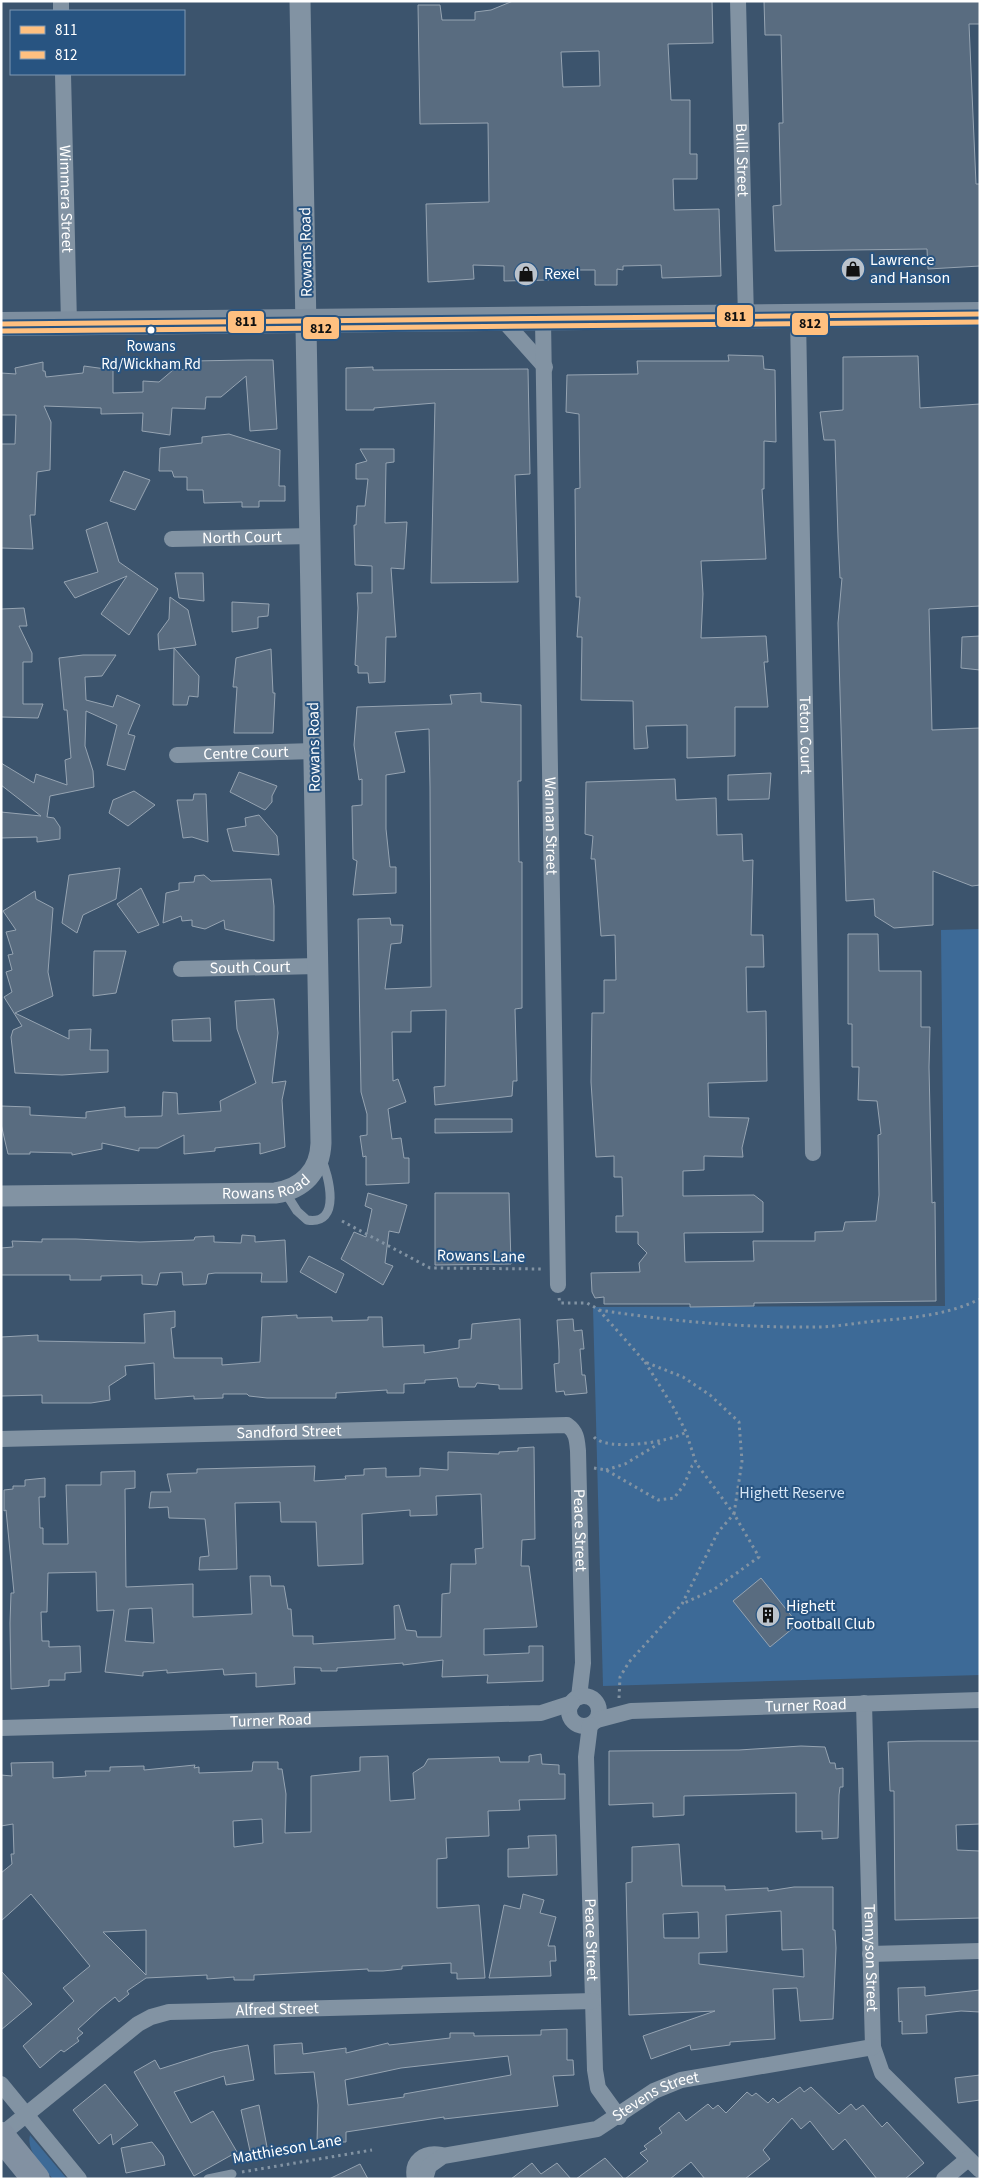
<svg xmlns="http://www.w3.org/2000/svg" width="981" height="2180" viewBox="0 0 981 2180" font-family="'Source Sans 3',sans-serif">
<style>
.green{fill:#3d6a97}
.building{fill:#596c80;stroke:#96a4b2;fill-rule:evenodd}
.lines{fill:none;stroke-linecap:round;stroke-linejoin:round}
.path{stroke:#8293a3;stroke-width:3;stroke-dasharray:2.5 4;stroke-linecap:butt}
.service{stroke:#8293a3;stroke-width:9}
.minor{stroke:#8293a3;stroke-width:16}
.tertiary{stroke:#8293a3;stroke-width:21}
.secondary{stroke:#7d8e9f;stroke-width:24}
.trunk{stroke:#8291a2;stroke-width:28}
.bus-1-casing{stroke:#285481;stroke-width:9}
.bus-2-casing{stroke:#285481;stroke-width:9}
.bus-1{stroke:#ffc080;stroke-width:5}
.bus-2{stroke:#ffc080;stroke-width:5}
.bus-dot{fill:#fff;stroke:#285481;stroke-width:2}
.labels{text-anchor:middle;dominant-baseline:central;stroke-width:4;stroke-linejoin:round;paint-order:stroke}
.bus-label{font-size:15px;fill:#fff;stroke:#285481}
.street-label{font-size:16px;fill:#fff;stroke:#285481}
.poi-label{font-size:16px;fill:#fff;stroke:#285481;text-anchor:start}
.park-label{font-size:16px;fill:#d4e5f5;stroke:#285481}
.line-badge{stroke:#285481;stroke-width:2}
.pale-badge-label{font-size:14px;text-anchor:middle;font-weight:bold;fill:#111}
</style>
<rect width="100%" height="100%" fill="#3c546d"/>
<g class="green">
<path d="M980,929V1675L603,1686L593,1307L945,1306L941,930Z"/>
<path d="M30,2135L67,2179H53C43,2167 26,2151 30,2135Z"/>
</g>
<g class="building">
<path d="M513,1H712L713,43L668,44L671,100H690V154H697V179H673L674,210L719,209L721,276L662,278L661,265L623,266V270L617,269V285H595V270H549V280L504,281V266L473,265L474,279L428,282L426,204L489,202L488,123L420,124L418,5H440L442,20H475V12L491,10ZM599,51L600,86L563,87L561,52Z"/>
<path d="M764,1H980V24H969L976,184H980V266L928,269L927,249L775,251L773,206L781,205L779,123H783L781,35H765Z"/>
<path d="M728,355L763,356L764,369L775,370L776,442L764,441V489H762L766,559L701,561L703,594L701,638L766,636L768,662H764L768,707H735V756L687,758V725L646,726L648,748L634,749L633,701L581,700L582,637H577L580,597H576L575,489L580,488L579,414L566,412L567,375L638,374L637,361H729Z"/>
<path d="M918,356L920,408L980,404V606L929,609L932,730L980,728V885L972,886L933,871V925L894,928L875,916L874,899L846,901L838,623L842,578H840L838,537L835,440H824L820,412L843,410V357Z"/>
<path d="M248,360H273L277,429L250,431L246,376L221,397H206L205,409L172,408L170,435L142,431L143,413L101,414V408L44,406L51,422L50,470L37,472L35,515H30L33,549L1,548V444H15L16,415H1V373L16,374L15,368L43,362V371H45L46,377L83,373L84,366L113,370V393L143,392V381L159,382L173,370L192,369V361Z"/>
<path d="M373,367V370L528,369L530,474L515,475L518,582L431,583L435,403L374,408V410H346V368Z"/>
<path d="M229,434L280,450L279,486H285V501H259V507H242V502L204,503L203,490H187V477H174L172,471H159L160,448L202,443V437Z"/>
<path d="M360,449H394V462L386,463L385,523L407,522L404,569L391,568L396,637H386L385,682L369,683L368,673H358V666L355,665L358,608L357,593H372V566L355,565L354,525H356L357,506H365L368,479H356V464L367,461Z"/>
<path d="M124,471L150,480L135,510L110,501Z"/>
<path d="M107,522L119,562L158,589L129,635L101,614L127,576L75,598L64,582L98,572L86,530Z"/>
<path d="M175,573H203L204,601L179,598Z"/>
<path d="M170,597L188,610L196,645L174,648L199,676L198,697L189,696L187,705H173L174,648L159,650L158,634L169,619Z"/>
<path d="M232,602L269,604L268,616L258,617V628L232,632Z"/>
<path d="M24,608L27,626H19L32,653V662H23V704H43L38,718L1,717V609Z"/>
<path d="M980,636V670L961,668L962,637Z"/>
<path d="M271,649L273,693H275L273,733H234L237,687H233L236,658Z"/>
<path d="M83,655H116L102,676L85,677L86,700L113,707L117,695L140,705L128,734L135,736L125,770L107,765L117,725L86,711L85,746L93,771L94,787L50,796L47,817L54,818L60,827V839L37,842V837L1,838V812L41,816L1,785V763L34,783L36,774L67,785L65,760L71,758L67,710H64L59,658Z"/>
<path d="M481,693V702L521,705V781H518L519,862H522V1008L515,1009L517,1081H513L512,1096L435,1105L434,1087L445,1086L446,1010L411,1011V1032H392L393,1081L398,1079L406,1102L388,1109L392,1139L401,1138L404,1158H409V1183L366,1185V1156L363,1157L360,1136L367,1135V1114L361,1092L358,919L390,918L391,925H403L401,943L391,944L385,989L431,987L430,787L429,729L395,732L405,772L386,775V829L390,867H396V893L353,895L357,861L353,859L352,806L362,805V779L359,780L354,745L357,707L452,704L450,695Z"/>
<path d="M239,772L277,786L272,796V802L265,810L230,792Z"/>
<path d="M771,773L769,799L728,800V775Z"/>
<path d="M675,779L676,800L716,798L717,835L742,834L743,861L753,860L751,935H763L764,967H746L747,1012L766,1011L767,1081L708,1083L709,1117L749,1118L742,1148L743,1157L704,1156V1170L683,1171V1196L754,1195L763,1202V1232L684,1233L685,1262L754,1261L753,1241H815V1232L843,1231L845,1222L876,1221L879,1195L878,1135L881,1134L877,1101L858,1100L859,1067H852V1024H848V934H878L879,971H921V1027H930L929,1067L932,1203L935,1202L936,1301L754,1303V1306L690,1307V1304H604V1297L595,1298L592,1292L591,1273L640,1272L639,1263L647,1253L638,1244V1232H616V1216H623L622,1177H614V1156L596,1157L591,1082L592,1013H604V980H616L615,935L601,936L595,859H591L593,836L585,834L586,782Z"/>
<path d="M134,791L155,805L128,826L109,813L113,800Z"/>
<path d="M194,794H206L208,842L192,837L183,838L177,800H193Z"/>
<path d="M259,815L277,836L279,855L233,851L227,829L246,826L245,818Z"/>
<path d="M120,868L116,899L83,915L77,933L62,923L69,875Z"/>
<path d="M204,875L211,881L271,879L274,906V941L225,929L224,920L205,929L192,926V920L182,921L181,916L163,923L166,893L179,890V883L194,882L195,876Z"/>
<path d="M141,888L159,925L138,933L117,904Z"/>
<path d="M35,891L36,899L53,908L48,972L53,996L15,1013L69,1039V1030L91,1029L90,1050H108V1072L62,1075L15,1073L11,1037L13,1030L22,1026L4,997L12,992L6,972L12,970L8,955L13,954L6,932L16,930L3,911Z"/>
<path d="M94,951H126L116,993L93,996Z"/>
<path d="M274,999L278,1033L272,1083L286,1081L282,1100L285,1147L260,1154V1143L215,1148V1151L184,1154V1135L158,1148H139V1151L102,1143V1149L72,1155V1153L30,1152V1154H8L1,1124V1106L30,1107V1115L86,1118V1112L125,1107V1117L162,1116L163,1092L177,1093L178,1114L221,1111L220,1101L256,1083L237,1029L235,1001Z"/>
<path d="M210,1018L211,1041H173L172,1020Z"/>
<path d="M435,1119H512V1132L435,1133Z"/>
<path d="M368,1193L407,1205L399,1233L389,1231L385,1263L393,1266L383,1285L341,1259L354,1232L366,1237L372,1209L365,1206Z"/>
<path d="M435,1193H509L511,1264L435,1265Z"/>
<path d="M242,1235L255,1236V1242L285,1240L287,1282H261L262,1273H215L208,1274L206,1284L183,1285L182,1272L160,1273L157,1285L142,1284V1275L101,1276V1280H70V1275H1V1248L13,1247L12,1241L42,1242V1239H76L140,1242L194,1240L195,1237L214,1236V1242L241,1243Z"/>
<path d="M309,1256L344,1274L336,1293L300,1272Z"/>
<path d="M175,1311V1327L171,1328L174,1358H222V1365L260,1362L262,1317L297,1315V1318L332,1317V1321L368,1320V1317H382L383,1347L424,1345V1353L459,1348V1340L471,1339L472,1324L520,1319L522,1389H499V1385L477,1383L475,1387H459L457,1378L425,1380V1383L404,1384V1393H387V1390L336,1393V1398H267L249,1396L247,1394H223V1398L194,1399V1396L155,1399L154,1363L125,1366L126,1375L109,1386L110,1400L91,1403H42V1395L1,1396V1337L38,1335V1341L145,1343L144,1314Z"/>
<path d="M573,1319L574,1331L582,1330L584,1349H580L582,1375H585L587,1393L565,1395L564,1391L556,1392L554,1364L559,1363V1351L557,1320Z"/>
<path d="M534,1447L535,1539L522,1540L521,1566H529L537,1627L484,1629V1655L529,1653V1646H543V1681L487,1683L488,1675L442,1677L443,1660L403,1665V1663L337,1668V1671H321V1668L294,1667L295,1684L256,1687V1673L224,1675L223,1669L167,1673V1670L143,1672V1676L105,1672L114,1610L97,1611L96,1572L48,1573L47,1612H41L42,1641H49V1647L80,1646L81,1672L65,1673V1680H49V1686L11,1689L10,1623L11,1593H14L6,1510L4,1511V1490L13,1489V1486H25V1480L45,1478V1497H39L40,1528H43V1544H68L66,1485H101V1472L135,1471V1488L125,1489L126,1587L193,1584V1617L252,1614L250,1576H270L271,1586H284L288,1609H291L293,1636H313V1644L395,1639L394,1606L399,1605L406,1630L416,1631L417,1637H441L442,1594L450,1593L451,1564H476L475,1549L483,1548L481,1494L436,1496L437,1515L410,1516V1510L362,1514L363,1564L318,1566L316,1522H281L280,1502L235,1503L237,1569L199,1570L200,1557L209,1556L205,1519L169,1518L168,1507L149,1508L151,1492H171L167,1474L197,1473V1469L315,1466L314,1481L346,1479L345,1476L364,1475V1469L386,1468V1477L420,1476V1468L448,1470V1452L499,1454V1452L518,1451V1448ZM152,1608L154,1643L125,1641L129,1609Z"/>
<path d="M761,1578L798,1624L770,1647L733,1601Z"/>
<path d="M918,1741H980V1824L956,1825L957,1850L980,1851V1918L895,1920L894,1791H890L888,1742Z"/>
<path d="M801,1746L825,1747L830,1763H835L836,1769L843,1768V1787H840L839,1795L838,1838L822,1839V1831L796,1832V1793L684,1796V1815L669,1816L653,1817V1803L609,1805V1751L739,1750Z"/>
<path d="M541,1754L542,1764L559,1765V1774H565V1799L519,1800L520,1810L488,1811L489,1836L446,1838L447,1858L437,1859V1908L479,1905L485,1978L457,1979V1973H451V1963L402,1966V1969L383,1971H368V1969L254,1975V1980H234V1977L207,1979V1975L146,1978L127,1991L129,1994L119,2002L115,1997L100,2009L78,2029L83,2033L77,2038L79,2041L64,2052L61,2050L40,2068L23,2046L74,2001L63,1988L90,1966L31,1894L1,1921V1873L12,1864L11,1854H14L13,1824L1,1826V1775L12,1776L11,1763L53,1762V1778L86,1776L85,1771H110V1767L144,1766V1770L195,1765L194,1768L199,1767V1773L252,1771L253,1762H278V1769H282L286,1794L285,1833L311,1832V1776L360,1771V1757L388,1756L390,1801L415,1799L413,1773L424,1766L428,1759L499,1757L500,1762H529V1756ZM262,1819L263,1843L234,1847L233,1821ZM146,1930V1975L103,1932Z"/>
<path d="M556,1835L557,1875L508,1877V1849L529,1848L528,1836Z"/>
<path d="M679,1844L682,1886H725V1890L768,1888V1891L794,1887H833V1930H835L836,1948L833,2019L800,2021L797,1988L773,1989L775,2039L730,2042V2045L691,2050L690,2045L651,2059L643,2036L715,2011L629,2015L626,1883L632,1882V1847ZM781,1911L782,1950L803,1949L804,1977L699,1964V1953L727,1952L726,1915ZM698,1912L699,1938H664L663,1914Z"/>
<path d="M523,1894L544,1900L540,1913L556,1917L548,1946H555L556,1961H550L551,1976L489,1978L504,1905L520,1909Z"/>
<path d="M1,1971L32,2004L1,2030Z"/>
<path d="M925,1987V1996L980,1990V2012L961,2011L926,2015L927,2033L902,2034V2021L899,2022L898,1988Z"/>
<path d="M567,2029V2060H573L574,2075L553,2076L558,2106L444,2119V2117L346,2132V2142H317L318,2105L314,2072L275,2074L274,2045L302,2043L303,2054L346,2048V2053L388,2043L389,2045L450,2038V2033H474V2036L541,2035V2030ZM508,2056L511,2075L404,2094V2097L348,2105L345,2080L401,2068Z"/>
<path d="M248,2045L254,2080L226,2085L224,2076L174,2092L191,2123L213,2111L237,2152L194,2176L134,2072L155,2060L160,2069L213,2052Z"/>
<path d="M980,2075V2100L958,2103L955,2078Z"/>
<path d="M105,2084L138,2125L113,2145L111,2134L99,2144L73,2110Z"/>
<path d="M800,2087L804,2092L811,2087L839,2114L851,2104L856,2110L863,2105L882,2127L887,2122L924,2163L905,2179H877L845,2139L833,2150L810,2121L801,2129L792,2118L763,2150L770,2159L745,2179H705L691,2162L670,2179H625L648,2161L640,2153L647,2149L644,2146L662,2133L659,2128L679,2112L686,2121L708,2104L713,2109L718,2105L726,2113L747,2092L752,2096L756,2093L768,2103L773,2098L778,2103Z"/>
<path d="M259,2105L267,2147L250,2151L241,2110Z"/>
<path d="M152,2142L163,2156L165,2165L126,2173L121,2148Z"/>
<path d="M605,2158L624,2179H576Z"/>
<path d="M532,2163L541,2174L557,2163L571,2179H511Z"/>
<path d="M360,2164L368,2179H329Z"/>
</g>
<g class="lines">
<g class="path">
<path d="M342,1221L430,1268L542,1269"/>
<path d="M559,1298L560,1303H587L598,1309L645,1362L683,1377L710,1395L739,1422L742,1461L734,1514L759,1557L713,1590L682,1604"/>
<path d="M599,1310C670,1321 743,1328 816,1327C836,1327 856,1323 876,1321C911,1318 948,1315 980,1299"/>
<path d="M594,1437C607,1452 671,1442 686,1432"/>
<path d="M594,1468L606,1470L658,1500L674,1498L684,1485L692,1466L696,1463"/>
<path d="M606,1470L625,1464L660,1443"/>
<path d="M619,1698L620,1677L629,1662L682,1604L718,1532L734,1514L696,1463L686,1432L675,1410L645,1362"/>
<path d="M242,2172L372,2150"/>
</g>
<g class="service">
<path d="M285,1192L297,1211L307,1220C342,1226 329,1176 321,1158"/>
<path d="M208,2179L232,2174"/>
</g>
<g class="minor">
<path d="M61,1V11"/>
<path id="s1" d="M738,1L746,318"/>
<path id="s2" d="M63,74L69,323"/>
<path id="s3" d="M798,317L813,1153"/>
<path d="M503,320L545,367"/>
<path id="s4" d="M543,320L558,1285"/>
<path id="s5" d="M172,539L311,536"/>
<path id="s6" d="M177,755L314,751"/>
<path id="s7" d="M181,969L318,966"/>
<path id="s8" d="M1,1439L567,1425C577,1432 577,1440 578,1451L583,1663L579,1697"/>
<circle cx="584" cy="1711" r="15"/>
<path id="s9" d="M864,1703L873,2047L882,2073L980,2170"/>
<path id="s10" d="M597,1720L631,1711L980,1700"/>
<path id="s11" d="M590,1725L586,1757L595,2070L598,2088L619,2117"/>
<path id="s12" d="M1,1728L541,1713L572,1703"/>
<path d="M870,1954L980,1951"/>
<path d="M1,2084L79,2179"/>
<path id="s13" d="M1,2135L138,2024L151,2017L169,2012L213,2011L593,2001"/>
<path d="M415,2179C411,2161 424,2152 441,2155"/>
<path id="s14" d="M425,2179L429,2166L443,2156L597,2129L654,2091L681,2080L873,2047"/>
<path d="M944,2179L968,2159"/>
</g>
<path class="tertiary" id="s15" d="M1,1196L275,1193C303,1189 320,1171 321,1143L300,1"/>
<path class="secondary" d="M1,324L980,314"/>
<path class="trunk" d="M1,2136L36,2179"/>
<g class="bus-1-casing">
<path id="bus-1" d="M1,324L980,314"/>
</g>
<g class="bus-2-casing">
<path id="bus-2" d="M1,331L980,322"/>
</g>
<use href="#bus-1" class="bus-1"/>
<use href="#bus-2" class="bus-2"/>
</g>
<defs>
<g id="shop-disc" transform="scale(1.25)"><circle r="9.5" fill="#bbc3cc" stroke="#285481"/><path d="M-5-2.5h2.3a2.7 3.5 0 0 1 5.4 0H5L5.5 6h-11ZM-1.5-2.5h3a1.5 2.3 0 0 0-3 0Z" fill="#111"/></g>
<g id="building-disc" transform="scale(1.25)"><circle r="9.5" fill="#bbc3cc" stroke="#285481"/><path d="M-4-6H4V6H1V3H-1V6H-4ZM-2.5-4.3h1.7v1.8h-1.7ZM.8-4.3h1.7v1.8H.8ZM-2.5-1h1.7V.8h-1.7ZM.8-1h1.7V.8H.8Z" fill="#111"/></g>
</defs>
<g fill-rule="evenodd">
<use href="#shop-disc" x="853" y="269"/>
<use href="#shop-disc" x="526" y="274"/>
<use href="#building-disc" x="768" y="1615"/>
</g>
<circle class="bus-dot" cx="151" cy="330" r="4.5"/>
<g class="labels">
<g class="bus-label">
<text x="151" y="346">Rowans<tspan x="151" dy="18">Rd/Wickham Rd</tspan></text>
</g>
<g class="street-label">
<text stroke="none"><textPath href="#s1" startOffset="159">Bulli Street</textPath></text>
<text stroke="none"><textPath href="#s2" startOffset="125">Wimmera Street</textPath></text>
<text transform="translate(306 252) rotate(-91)">Rowans Road</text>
<text stroke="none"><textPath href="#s5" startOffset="70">North Court</textPath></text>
<text stroke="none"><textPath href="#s3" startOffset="418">Teton Court</textPath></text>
<text transform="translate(314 747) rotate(-91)">Rowans Road</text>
<text stroke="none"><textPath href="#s6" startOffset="69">Centre Court</textPath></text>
<text stroke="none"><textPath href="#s4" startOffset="506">Wannan Street</textPath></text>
<text stroke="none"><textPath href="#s7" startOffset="69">South Court</textPath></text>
<text stroke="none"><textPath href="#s15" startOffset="266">Rowans Road</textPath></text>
<text transform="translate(481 1256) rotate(1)">Rowans Lane</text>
<text stroke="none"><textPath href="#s8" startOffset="288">Sandford Street</textPath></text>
<text stroke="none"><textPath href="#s8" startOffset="675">Peace Street</textPath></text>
<text stroke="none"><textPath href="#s10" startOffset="210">Turner Road</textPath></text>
<text stroke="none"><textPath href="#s12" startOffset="270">Turner Road</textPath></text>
<text stroke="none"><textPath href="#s11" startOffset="215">Peace Street</textPath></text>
<text stroke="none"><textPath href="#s9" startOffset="255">Tennyson Street</textPath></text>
<text stroke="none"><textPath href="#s13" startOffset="318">Alfred Street</textPath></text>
<text stroke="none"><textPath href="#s14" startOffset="255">Stevens Street</textPath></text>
<text transform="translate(287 2149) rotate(-10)">Matthieson Lane</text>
</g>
<g class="poi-label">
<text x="870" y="260">Lawrence<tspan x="870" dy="18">and Hanson</tspan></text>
<text x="544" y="274">Rexel</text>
<text x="786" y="1606">Highett<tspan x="786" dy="18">Football Club</tspan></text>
</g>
<g class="park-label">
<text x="792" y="1493">Highett Reserve</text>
</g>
</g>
<g class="line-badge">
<rect x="716" y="304" width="38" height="24" rx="5" fill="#ffc080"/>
<rect x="227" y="310" width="38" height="24" rx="5" fill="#ffc080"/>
<rect x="791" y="312" width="38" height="24" rx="5" fill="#ffc080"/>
<rect x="302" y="316" width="38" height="24" rx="5" fill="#ffc080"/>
</g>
<g class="pale-badge-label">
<text x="735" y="321">811</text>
<text x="246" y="326">811</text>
<text x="810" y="328">812</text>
<text x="321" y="333">812</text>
</g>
<rect width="981" height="2180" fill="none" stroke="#ffffff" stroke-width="5"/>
<rect x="10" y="10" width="175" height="65" fill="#285481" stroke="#7e98b3"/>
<rect x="20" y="26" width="25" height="8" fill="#ffc080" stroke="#7e98b3"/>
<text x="55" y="35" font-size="15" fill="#ffffff">811</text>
<rect x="20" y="51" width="25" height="8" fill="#ffc080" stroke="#7e98b3"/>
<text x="55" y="60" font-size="15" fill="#ffffff">812</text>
</svg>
